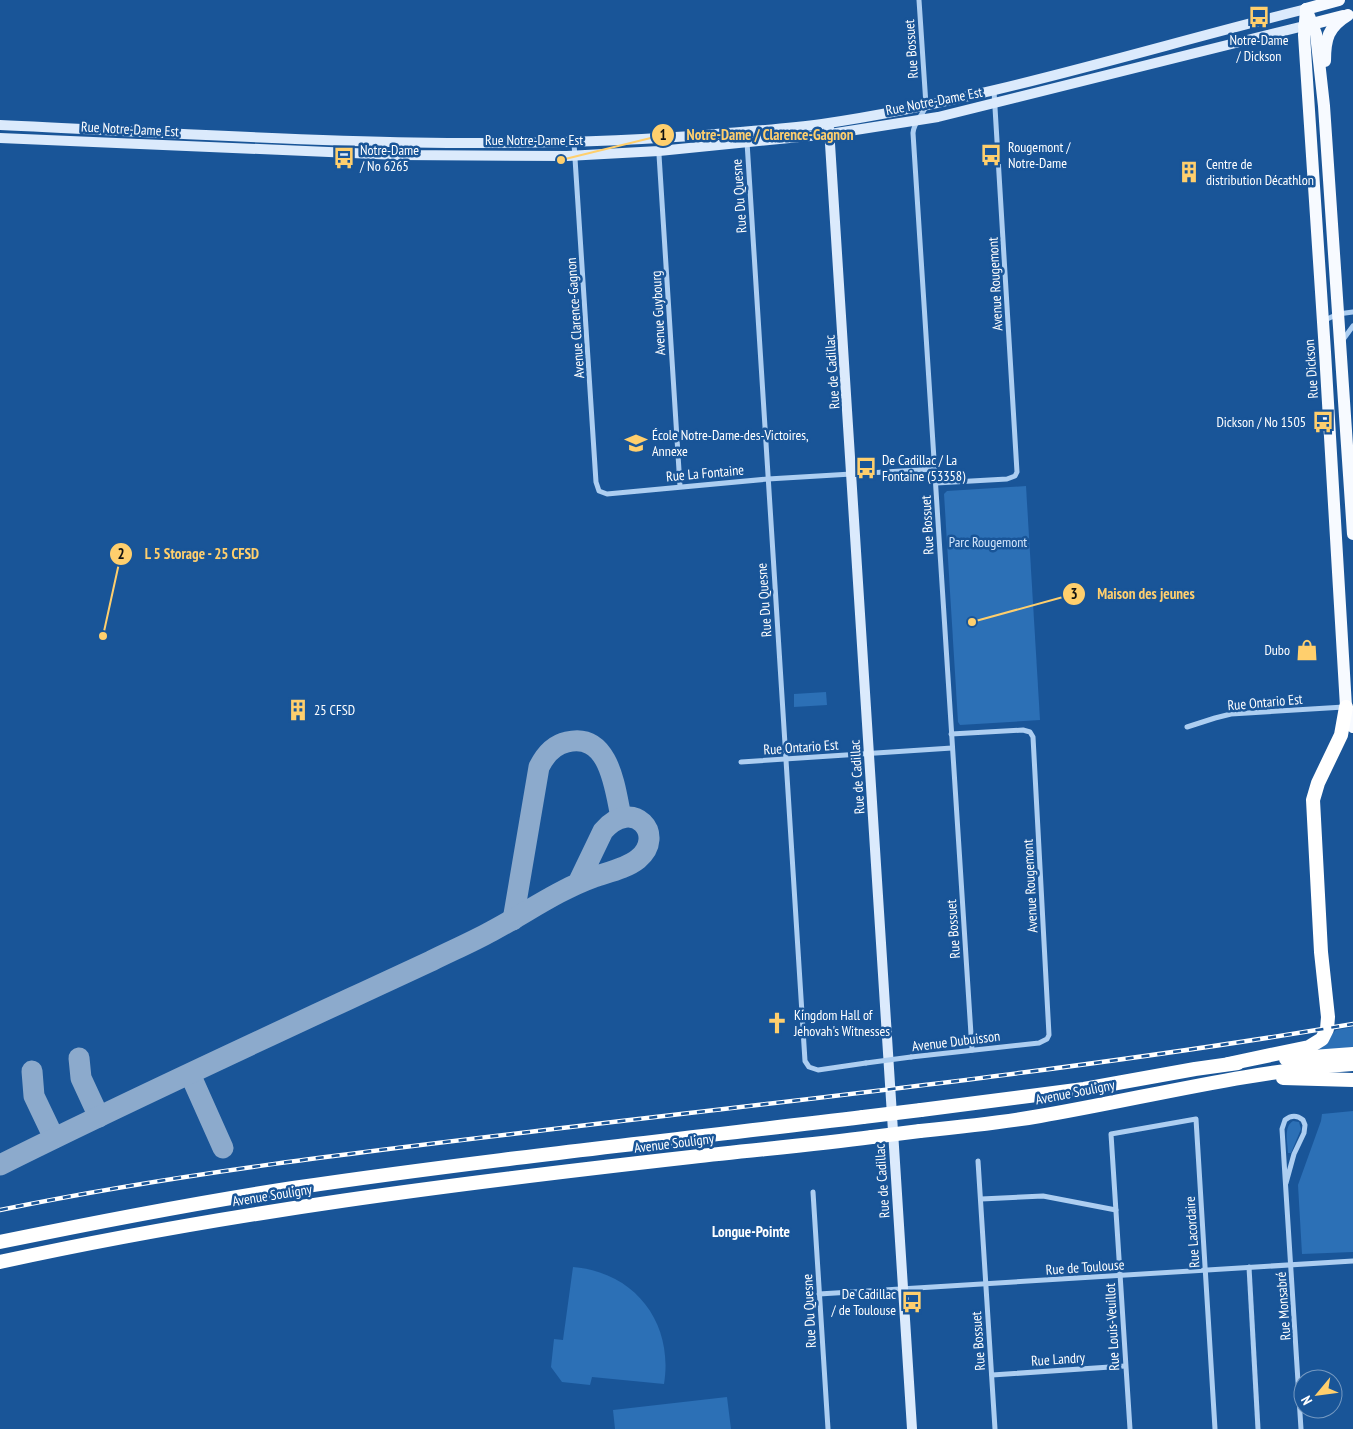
<svg xmlns="http://www.w3.org/2000/svg" width="1353" height="1429" viewBox="0 0 1353 1429" font-family="'PT Sans Narrow',sans-serif">
<style>
.green{fill:#2c70b6}
.lines{fill:none;stroke-linecap:round;stroke-linejoin:round}
.taxiway{stroke:#8caacc;stroke-width:21}
.street{stroke:#adcef1;stroke-width:5}
.secondary{stroke:#dbeafc;stroke-width:10}
.primary{stroke:#f7faff;stroke-width:12}
.highway{stroke:#fff;stroke-width:14}
.rail-casing{stroke:#fff;stroke-width:4.5}
.rail{stroke:#195598;stroke-width:2.5;stroke-dasharray:8;stroke-linecap:butt}
.street-bridge{stroke:#adcef1;stroke-width:5}
.highway-bridge{stroke:#fff;stroke-width:14}
.labels{text-anchor:middle;dominant-baseline:central;stroke-width:5;stroke-linejoin:round;paint-order:stroke}
.poi-label{font-size:14px;fill:#fff;stroke:#195598;text-anchor:start}
.street-label{font-size:14px;fill:#fff;stroke:#195598}
.park-label{font-size:14px;fill:#d4e7fc;stroke:#195598}
.neighbourhood-label{font-size:15px;font-weight:bold;fill:#fff;stroke:#195598}
.leader{fill:none;stroke:#ffcf6d;stroke-width:2}
.callout-dot{fill:#ffcf6d;stroke:#195598;stroke-width:2}
.mark-label{font-size:15px;text-anchor:middle;font-weight:bold;fill:#111}
.callout-label{font-size:15px;text-anchor:middle;font-weight:bold;fill:#ffcf6d;stroke:#195598;stroke-width:5;stroke-linejoin:round;paint-order:stroke}
</style>
<rect width="100%" height="100%" fill="#195598"/>
<g class="green">
<path d="M1026,486L1040,720L960,725L958,722L944,494L947,491Z"/>
<path d="M826,692L827,705L794,707V694Z"/>
<path d="M1353,1027V1047L1321,1052L1319,1048L1336,1030Z"/>
<path d="M1353,1111V1252L1302,1254L1298,1185L1321,1121L1322,1114Z"/>
<path d="M1293,1121L1299,1122L1301,1129L1291,1153H1288C1288,1143 1283,1127 1293,1121Z"/>
<path d="M573,1267C635,1272 674,1323 664,1384L592,1377L590,1385L562,1382L551,1367L554,1339L563,1340Z"/>
<path d="M727,1397L731,1429H615L613,1410Z"/>
</g>
<g class="lines">
<g class="taxiway">
<path d="M513,920L539,767C545,755 553,745 567,742C610,732 615,789 621,817"/>
<path d="M79,1058L81,1078L99,1117"/>
<path d="M32,1071L34,1096L54,1138"/>
<path d="M190,1074L223,1148"/>
<path d="M0,1165C142,1094 287,1028 431,961C451,951 472,942 492,931C526,913 558,890 594,877C609,872 627,868 638,859C667,835 633,796 603,831L578,883"/>
</g>
<g class="street">
<path d="M919,0L926,105C923,116 914,121 913,133L972,1050"/>
<path d="M658,139L680,486"/>
<path d="M747,142L805,1061L809,1067L818,1070L866,1063"/>
<path d="M574,143L596,482L599,491L607,494L768,479L935,469"/>
<path d="M1325,320L1338,314L1353,312"/>
<path d="M1342,341L1353,326"/>
<path d="M936,483L1007,479L1015,476L1017,472L994,91"/>
<path d="M1187,727L1215,718L1231,714L1344,707"/>
<path d="M741,762L952,748"/>
<path d="M911,1057L1039,1043L1047,1039L1049,1035L1033,737L1030,732L1023,730L951,734"/>
<path d="M978,1161L995,1429"/>
<path d="M1286,1183L1294,1154L1304,1133L1305,1125L1303,1120C1297,1115 1291,1115 1285,1120L1282,1129L1301,1429"/>
<path d="M813,1192L828,1429"/>
<path d="M981,1199L1043,1196L1116,1210"/>
<path d="M1249,1267L1258,1429"/>
<path d="M819,1294L1353,1261"/>
<path d="M992,1375L1125,1366"/>
<path d="M1130,1429L1111,1134L1196,1119L1215,1429"/>
</g>
<g class="secondary">
<path d="M0,125C239,136 477,154 716,134C751,131 787,129 822,124C986,100 1145,49 1306,9"/>
<path d="M829,128L912,1429"/>
<path d="M0,138L398,155L567,156L659,151L830,134L938,117L1304,26"/>
</g>
<g class="primary">
<path d="M1306,9L1304,35L1325,352L1346,707L1353,727"/>
<path d="M1306,9L1339,0"/>
<path d="M1307,11L1316,34L1324,106L1353,534"/>
<path d="M1304,26L1343,16"/>
<path d="M1325,61C1325,39 1328,27 1348,15"/>
</g>
<g class="highway">
<path d="M1286,1059L1353,1054"/>
<path d="M1228,1064L1309,1047L1322,1039L1327,1029L1328,1017L1321,952L1313,800L1318,783L1341,735L1346,707"/>
<path d="M1283,1078L1353,1080"/>
<path d="M921,1110L1084,1089L1195,1069L1238,1063"/>
<path d="M920,1131C960,1127 1000,1123 1040,1116C1145,1098 1247,1071 1353,1064"/>
<path d="M0,1242C97,1222 195,1203 293,1188C483,1160 673,1140 863,1117"/>
<path d="M0,1262C228,1212 460,1183 691,1157C751,1150 812,1145 872,1137"/>
</g>
<g class="rail-casing">
<path id="rail" d="M0,1210C175,1174 352,1153 529,1132C804,1099 1080,1070 1353,1024"/>
</g>
<use href="#rail" class="rail"/>
<path class="street-bridge" d="M866,1063L911,1057"/>
<g class="highway-bridge">
<path d="M863,1117L921,1110"/>
<path d="M872,1137L920,1131"/>
</g>
</g>
<defs>
<g id="bus-bare" transform="scale(1.725)"><path d="M-5-6H5V4H4V6H2V4H-2V6H-4V4H-5ZM-3.5-4V0h7V-4ZM-3.5 1.2v1.5H-2V1.2ZM2 1.2v1.5H3.5V1.2Z" fill="#ffcf6d" stroke="#195598" stroke-width="2.5" paint-order="stroke"/></g>
<g id="building-bare" transform="scale(1.725)"><path d="M-4-6H4V6H1V3H-1V6H-4ZM-2.5-4.3h1.7v1.8h-1.7ZM.8-4.3h1.7v1.8H.8ZM-2.5-1h1.7V.8h-1.7ZM.8-1h1.7V.8H.8Z" fill="#ffcf6d" stroke="#195598" stroke-width="2.5" paint-order="stroke"/></g>
<g id="school-bare" transform="scale(1.725)"><path d="M0-5L7-2L0 1L-7-2ZM-4 1L0 2.5L4 1V4Q0 6-4 4Z" fill="#ffcf6d" stroke="#195598" stroke-width="2.5" paint-order="stroke"/></g>
<g id="shop-bare" transform="scale(1.725)"><path d="M-5-2.5h2.3a2.7 3.5 0 0 1 5.4 0H5L5.5 6h-11ZM-1.5-2.5h3a1.5 2.3 0 0 0-3 0Z" fill="#ffcf6d" stroke="#195598" stroke-width="2.5" paint-order="stroke"/></g>
<g id="church-bare" transform="scale(1.725)"><path d="M-1.2-6h2.4v3.5h3.3v2.4h-3.3V6h-2.4V-.1h-3.3v-2.4h3.3Z" fill="#ffcf6d" stroke="#195598" stroke-width="2.5" paint-order="stroke"/></g>
</defs>
<g fill-rule="evenodd">
<use href="#bus-bare" x="1259" y="17"/>
<use href="#bus-bare" x="991" y="155"/>
<use href="#bus-bare" x="344" y="158"/>
<use href="#building-bare" x="1189" y="172"/>
<use href="#bus-bare" x="1323" y="422"/>
<use href="#school-bare" x="636" y="443"/>
<use href="#bus-bare" x="866" y="468"/>
<use href="#shop-bare" x="1307" y="650"/>
<use href="#building-bare" x="298" y="710"/>
<use href="#church-bare" x="777" y="1023"/>
<use href="#bus-bare" x="912" y="1302"/>
</g>
<g class="labels">
<g class="poi-label">
<text x="1259" y="40" text-anchor="middle">Notre-Dame<tspan x="1259" dy="16">/ Dickson</tspan></text>
<text x="1008" y="147">Rougemont /<tspan x="1008" dy="16">Notre-Dame</tspan></text>
<text x="360" y="150">Notre-Dame<tspan x="360" dy="16">/ No 6265</tspan></text>
<text x="1206" y="164">Centre de<tspan x="1206" dy="16">distribution Décathlon</tspan></text>
<text x="1306" y="422" text-anchor="end">Dickson / No 1505</text>
<text x="652" y="435">École Notre-Dame-des-Victoires,<tspan x="652" dy="16">Annexe</tspan></text>
<text x="882" y="460">De Cadillac / La<tspan x="882" dy="16">Fontaine (53358)</tspan></text>
<text x="1290" y="650" text-anchor="end">Dubo</text>
<text x="314" y="710">25 CFSD</text>
<text x="794" y="1015">Kingdom Hall of<tspan x="794" dy="16">Jehovah's Witnesses</tspan></text>
<text x="896" y="1294" text-anchor="end">De Cadillac<tspan x="896" dy="16">/ de Toulouse</tspan></text>
</g>
<g class="street-label">
<text transform="translate(911 49) rotate(-94)">Rue Bossuet</text>
<text transform="translate(934 101) rotate(-11)">Rue Notre-Dame Est</text>
<text transform="translate(130 129) rotate(3)">Rue Notre-Dame Est</text>
<text x="534" y="140">Rue Notre-Dame Est</text>
<text transform="translate(739 196) rotate(-94)">Rue Du Quesne</text>
<text transform="translate(995 284) rotate(-93)">Avenue Rougemont</text>
<text transform="translate(658 313) rotate(-93)">Avenue Guybourg</text>
<text transform="translate(575 318) rotate(-94)">Avenue Clarence-Gagnon</text>
<text transform="translate(1311 369) rotate(-94)">Rue Dickson</text>
<text transform="translate(832 372) rotate(-94)">Rue de Cadillac</text>
<text transform="translate(705 473) rotate(-5)">Rue La Fontaine</text>
<text transform="translate(927 525) rotate(-93)">Rue Bossuet</text>
<text transform="translate(764 600) rotate(-94)">Rue Du Quesne</text>
<text transform="translate(1265 702) rotate(-5)">Rue Ontario Est</text>
<text transform="translate(801 747) rotate(-4)">Rue Ontario Est</text>
<text transform="translate(857 777) rotate(-94)">Rue de Cadillac</text>
<text transform="translate(1030 886) rotate(-93)">Avenue Rougemont</text>
<text transform="translate(953 929) rotate(-94)">Rue Bossuet</text>
<text transform="translate(956 1041) rotate(-7)">Avenue Dubuisson</text>
<text transform="translate(1075 1092) rotate(-11)">Avenue Souligny</text>
<text transform="translate(674 1143) rotate(-7)">Avenue Souligny</text>
<text transform="translate(882 1181) rotate(-94)">Rue de Cadillac</text>
<text transform="translate(272 1195) rotate(-9)">Avenue Souligny</text>
<text transform="translate(1192 1232) rotate(-94)">Rue Lacordaire</text>
<text transform="translate(1085 1267) rotate(-4)">Rue de Toulouse</text>
<text transform="translate(1283 1306) rotate(-94)">Rue Monsabré</text>
<text transform="translate(809 1311) rotate(-93)">Rue Du Quesne</text>
<text transform="translate(1112 1327) rotate(-93)">Rue Louis-Veuillot</text>
<text transform="translate(978 1341) rotate(-94)">Rue Bossuet</text>
<text transform="translate(1058 1359) rotate(-4)">Rue Landry</text>
</g>
<g class="park-label">
<text x="988" y="542">Parc Rougemont</text>
</g>
<g class="neighbourhood-label">
<text x="751" y="1231">Longue-Pointe</text>
</g>
</g>
<path class="leader" d="M561 160L663 135M103 636L121 554M972 622L1074 594"/>
<g class="callout-dot">
<circle cx="561" cy="160" r="5"/>
<circle cx="103" cy="636" r="5"/>
<circle cx="972" cy="622" r="5"/>
<circle cx="663" cy="135" r="12"/>
<circle cx="121" cy="554" r="12"/>
<circle cx="1074" cy="594" r="12"/>
</g>
<g class="mark-label">
<text x="663" y="140">1</text>
<text x="121" y="559">2</text>
<text x="1074" y="599">3</text>
</g>
<g class="callout-label">
<text x="770" y="140">Notre-Dame / Clarence-Gagnon</text>
<text x="202" y="559">L 5 Storage - 25 CFSD</text>
<text x="1146" y="599">Maison des jeunes</text>
</g>
<g transform="translate(1318 1394) rotate(241)"><circle r="24" fill="#195598" stroke="#7599c1"/>
<path d="M0-4L9 19L0 12L-9 19Z" fill="#ffcf6d"/>
<text y="-8" font-size="14" font-weight="bold" text-anchor="middle" fill="#ffffff">N</text>
</g>
</svg>
